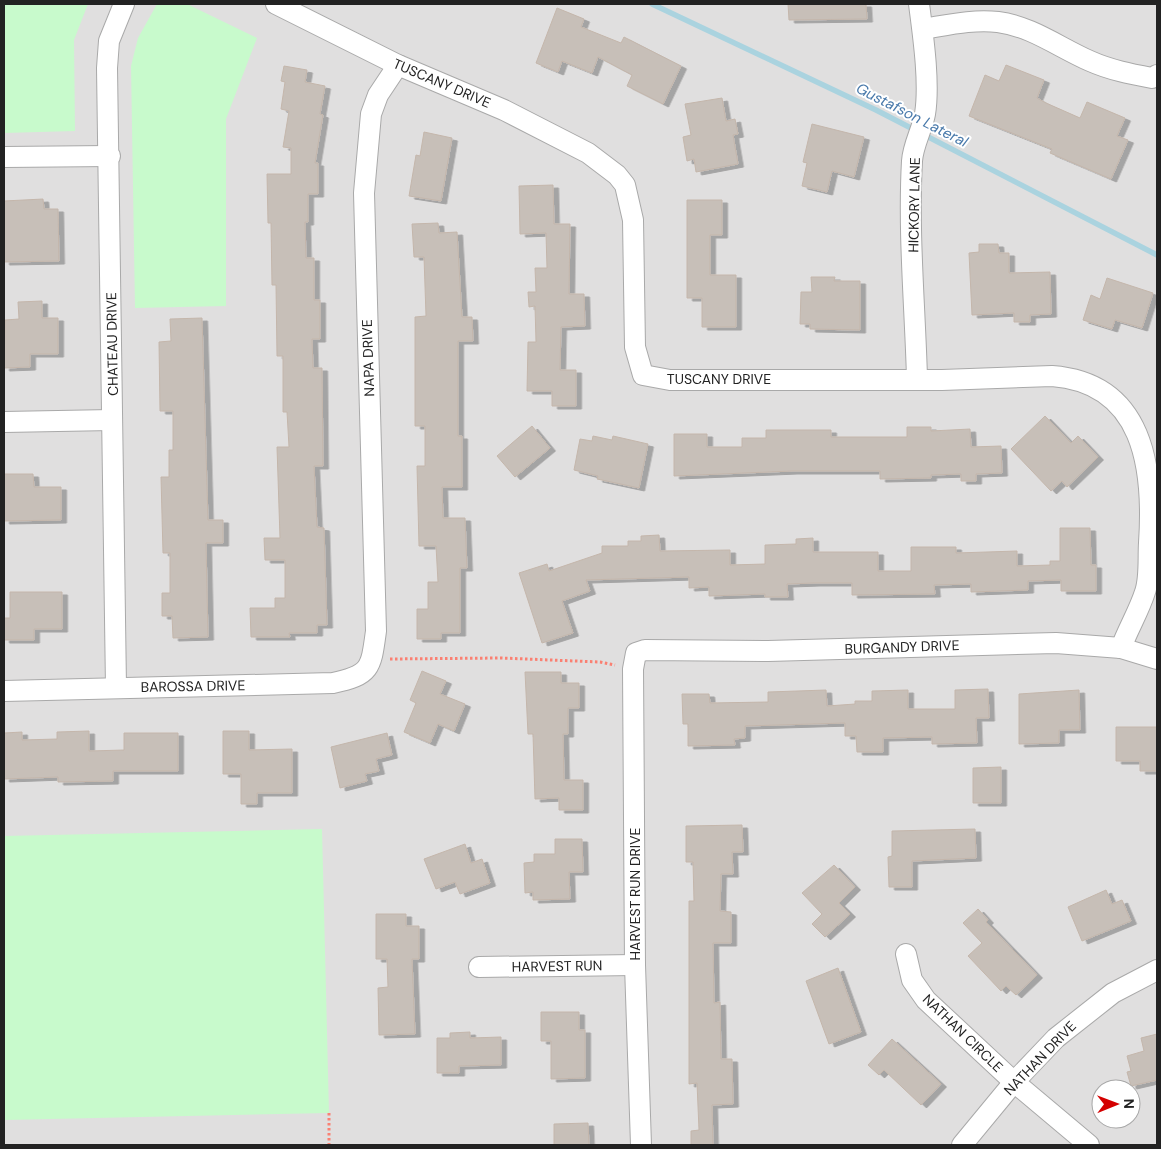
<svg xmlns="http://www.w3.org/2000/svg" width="1161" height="1149" viewBox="0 0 1161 1149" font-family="'DM Sans',sans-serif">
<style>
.residential{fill:#e0dfdf;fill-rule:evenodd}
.park{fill:#c8facc}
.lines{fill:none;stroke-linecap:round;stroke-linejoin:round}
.stream{stroke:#aad3df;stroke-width:5.5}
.building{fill:#c7bfb8;stroke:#c4b6ab;filter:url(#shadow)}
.street-casing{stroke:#a9a9a9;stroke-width:22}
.path{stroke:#fa8072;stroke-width:3;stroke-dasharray:2.5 2.5;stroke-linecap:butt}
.street{stroke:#fff;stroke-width:20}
.labels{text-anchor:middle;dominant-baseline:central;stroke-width:4;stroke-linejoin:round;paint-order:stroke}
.street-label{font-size:14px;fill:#222;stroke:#fff}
.water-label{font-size:15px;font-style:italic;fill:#4a7aab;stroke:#fff}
</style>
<defs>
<filter id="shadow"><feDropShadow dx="5.5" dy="3" stdDeviation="0" flood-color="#0004"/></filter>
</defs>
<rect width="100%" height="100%" fill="#f2efe9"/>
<path class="residential" d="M4,4H1157V1145H4ZM1101,1089H1131V1119H1101Z"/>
<g class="park">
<path d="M4,4H88L74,40L75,131L4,133Z"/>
<path d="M157,4H187L257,38L226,119V306L135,308L131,66L138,38Z"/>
<path d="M322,829L329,1113L4,1120V836Z"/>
</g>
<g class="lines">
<path class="stream" d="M652,4L876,110L1157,255"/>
</g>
<g class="building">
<path d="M788,4H866L867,19L789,20Z"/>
<path d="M557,8L584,19L581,27L621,43L624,37L681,66L663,104L627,86L632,75L598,57L592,73L562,61L558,72L536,63Z"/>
<path d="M1006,65L1044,80L1037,98L1046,103L1080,118L1087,102L1125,118L1117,136L1128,140L1111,179L1050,153L1052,149L969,116L985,75L999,81Z"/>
<path d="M284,66L307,70L305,82L325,86L320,114L323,115L315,163H318V194H308V222H305L306,258H314V300H320V339H312L313,368H322L323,466H314L317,527L324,528L327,625H317V633H289L290,637H251L250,608H275V598H285V560H265L264,538H280L277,447H289L287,412H283V356H277L276,285H272L271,223H268L267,174H291V148L283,147L289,111L281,109L285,82L281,81Z"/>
<path d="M722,98L726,121L735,119L738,134L733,135L738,164L696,172L694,159L687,161L683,137L691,135L685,104Z"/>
<path d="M812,124L864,137L854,177L832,171L827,192L802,186L807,163L803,162Z"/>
<path d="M424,132L452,138L441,201L409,196L416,155L420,156Z"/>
<path d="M553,185L554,224H570L569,294H584L585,326L561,327L560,370H576V406H552V391H527L528,342H536L535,306L529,307L528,292H536L535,268H547L546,233L520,234L519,186Z"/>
<path d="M43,199L44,209H58L59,261L4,262V201Z"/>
<path d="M687,200H722V235H710V275H736V327H702V298H687Z"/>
<path d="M438,223L439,233L457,232L462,317H472L473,341H458V436H462V487H442L443,518H465L467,568H460V633H441V639H417V609H428V582H438L436,546H419L417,466H425V426H415V317L426,316L424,257H414L412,224Z"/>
<path d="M979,244H998L999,253H1009V273L1050,272L1051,314L1030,315V322H1014V313L972,315L969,253L979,252Z"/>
<path d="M811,277H835L834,281H860V330L810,329V324H800L801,292H812Z"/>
<path d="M1107,278L1153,293L1142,328L1115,320L1112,329L1083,320L1091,295L1100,299Z"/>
<path d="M42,301V318H58V354H30V367L4,368L5,320L19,319L18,302Z"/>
<path d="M202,318L208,520H223V543H206L208,637L173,638L172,616H162V593H170V553H163L161,477H169V450H173V411H160L159,342L171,341L170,319Z"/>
<path d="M1045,416L1071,443L1078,436L1098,457L1067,487L1062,481L1051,491L1011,449Z"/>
<path d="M532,426L550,448L515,477L497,456Z"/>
<path d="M907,427H931V431L970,429L971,447L1001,446L1002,473L976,474V481H961V474L931,475V478L880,479V471H792L674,476V434H707V447H742V438H766V430H831V437H907Z"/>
<path d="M593,436L612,440L613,436L648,444L639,488L597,479L598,476L574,470L580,439L592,441Z"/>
<path d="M4,474H33L34,487H61V520L4,521Z"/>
<path d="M1060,528H1090L1091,565H1096V591H1061V580L1028,581V590L971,592V584L934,585L935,594L852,595V583H814L787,584L788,597H765V594L709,596V587L689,588V577L586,580L590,591L562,601L573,633L542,643L519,573L547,564L549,571L602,553V546H628V541H641V536L659,535L660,551L730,550V565L765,564V545L796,544V539L813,538V552H878V571H911V547H956V553L1017,551V566L1050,565V561H1060Z"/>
<path d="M10,592H62V629H34V640H4V618H10Z"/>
<path d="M422,671L446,681L440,694L465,704L454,731L438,724L430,743L404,732L416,703L410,700Z"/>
<path d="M525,672H561V683H579V708H568V734H563L564,780H583V810H559V798L535,799L533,734H528Z"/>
<path d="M988,689L989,718H976L977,743L932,744V737L883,738V752H857L856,736H845V723L745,726V738L734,739L735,745L688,746V724H683L682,694H709L710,703L768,702V692L826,690L827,706L855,704V701H872V691L908,690V709H955V690Z"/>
<path d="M1079,690L1080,730H1059V743L1019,744V694Z"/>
<path d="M1116,727H1157V771H1140V761H1116Z"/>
<path d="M89,731V751L124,750V733H178V771H113V781L58,782V777L4,779V733L22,732V740L57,739V732Z"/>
<path d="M223,731H249V750L292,749V793H257V804H241V774H223Z"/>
<path d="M387,733L392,755L376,759L379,771L365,774L367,781L340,788L331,747Z"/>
<path d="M1001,767V803H973V768Z"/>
<path d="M742,825L743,852H732L733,874H721L720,911L731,912V943H713L714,1003L720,1002L721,1059H732L733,1104L712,1105L713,1145H691V1131L699,1130L697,1083L689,1084V901H694L693,862H686V826Z"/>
<path d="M975,829L976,858L912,861V887H889L888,857L892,856V831Z"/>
<path d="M555,839H582L583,872H569L570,899L533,900V892L525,893L524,863L534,862V854H555Z"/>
<path d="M465,844L471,863L482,859L490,883L460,894L455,882L436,889L424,859Z"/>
<path d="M834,865L855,887L839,903L850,914L825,937L812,924L822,914L802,893Z"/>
<path d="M1106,890L1112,904L1122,900L1131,921L1082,941L1068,907Z"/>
<path d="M978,909L988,920L986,922L1037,975L1016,995L1006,986L1001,991L968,956L982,943L963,923Z"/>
<path d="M376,914H406V926H419V959H412L415,1034L379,1035L378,988L388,987L387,959H376Z"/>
<path d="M838,968L861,1032L829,1044L806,981Z"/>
<path d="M541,1012H579V1030H585V1078L551,1079V1041H541Z"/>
<path d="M470,1032V1038L501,1037V1065L459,1066V1073H437V1038H450V1033Z"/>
<path d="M1157,1034V1080L1131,1086L1127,1072L1131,1071L1127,1056L1144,1051L1141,1038Z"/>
<path d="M892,1039L941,1084L921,1105L884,1070L879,1075L868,1065Z"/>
<path d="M588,1123L589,1145H554V1124Z"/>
</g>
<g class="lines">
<g class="street-casing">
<g id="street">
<path d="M276,4L398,65L504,110L588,153L617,175L625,185L633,220L635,347L643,375L670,380H942L1052,376C1144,383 1154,468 1149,543C1148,558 1150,578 1145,592C1139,611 1128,629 1121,648"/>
<path d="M923,29C948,25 973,19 998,22C1031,26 1060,48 1090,61C1110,70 1131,74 1152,78L1157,75"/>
<path d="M4,157L110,156"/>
<path d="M917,378C915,306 908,233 912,161C913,145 922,130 925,114C930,83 923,35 919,4"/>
<path d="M4,422L112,420"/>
<path d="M116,687L107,68L109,41L124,4"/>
<path d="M4,691L333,683C371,675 371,668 376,631L364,193L371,114L378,95L398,65"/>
<path d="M906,954L912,980L926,1000L1014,1082L1089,1145"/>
<path d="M479,967L635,965"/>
<path d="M641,1145L635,965L633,669L636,653L645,650L768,651L1056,643L1121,648L1157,659"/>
<path d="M962,1145L1014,1082L1056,1038L1113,993L1157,970"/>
</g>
</g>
<g class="path">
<path d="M390,659L501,658L600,662L615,665"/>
<path d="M329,1113V1145"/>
</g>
<use href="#street" class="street"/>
</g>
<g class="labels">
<g class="street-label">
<text transform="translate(442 83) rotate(23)">TUSCANY DRIVE</text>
<text transform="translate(914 205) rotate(-89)">HICKORY LANE</text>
<text transform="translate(112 344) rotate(-91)">CHATEAU DRIVE</text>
<text transform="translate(368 358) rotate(-92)">NAPA DRIVE</text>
<text x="719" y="379">TUSCANY DRIVE</text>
<text transform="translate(902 647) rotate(-2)">BURGANDY DRIVE</text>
<text transform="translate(193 686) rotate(-1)">BAROSSA DRIVE</text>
<text transform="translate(635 894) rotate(-90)">HARVEST RUN DRIVE</text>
<text transform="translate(557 966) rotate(-1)">HARVEST RUN</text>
<text transform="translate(963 1033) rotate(44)">NATHAN CIRCLE</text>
<text transform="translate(1040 1058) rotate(-46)">NATHAN DRIVE</text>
</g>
<g class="water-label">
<text transform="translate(912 115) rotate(27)">Gustafson Lateral</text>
</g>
</g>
<rect width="1161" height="1149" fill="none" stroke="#222222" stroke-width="10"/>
<g transform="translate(1116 1104) rotate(89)"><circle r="24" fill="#ffffff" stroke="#a7a7a7"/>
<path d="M0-4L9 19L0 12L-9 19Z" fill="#d40000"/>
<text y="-8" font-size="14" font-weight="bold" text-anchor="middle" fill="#222222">N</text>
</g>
</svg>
